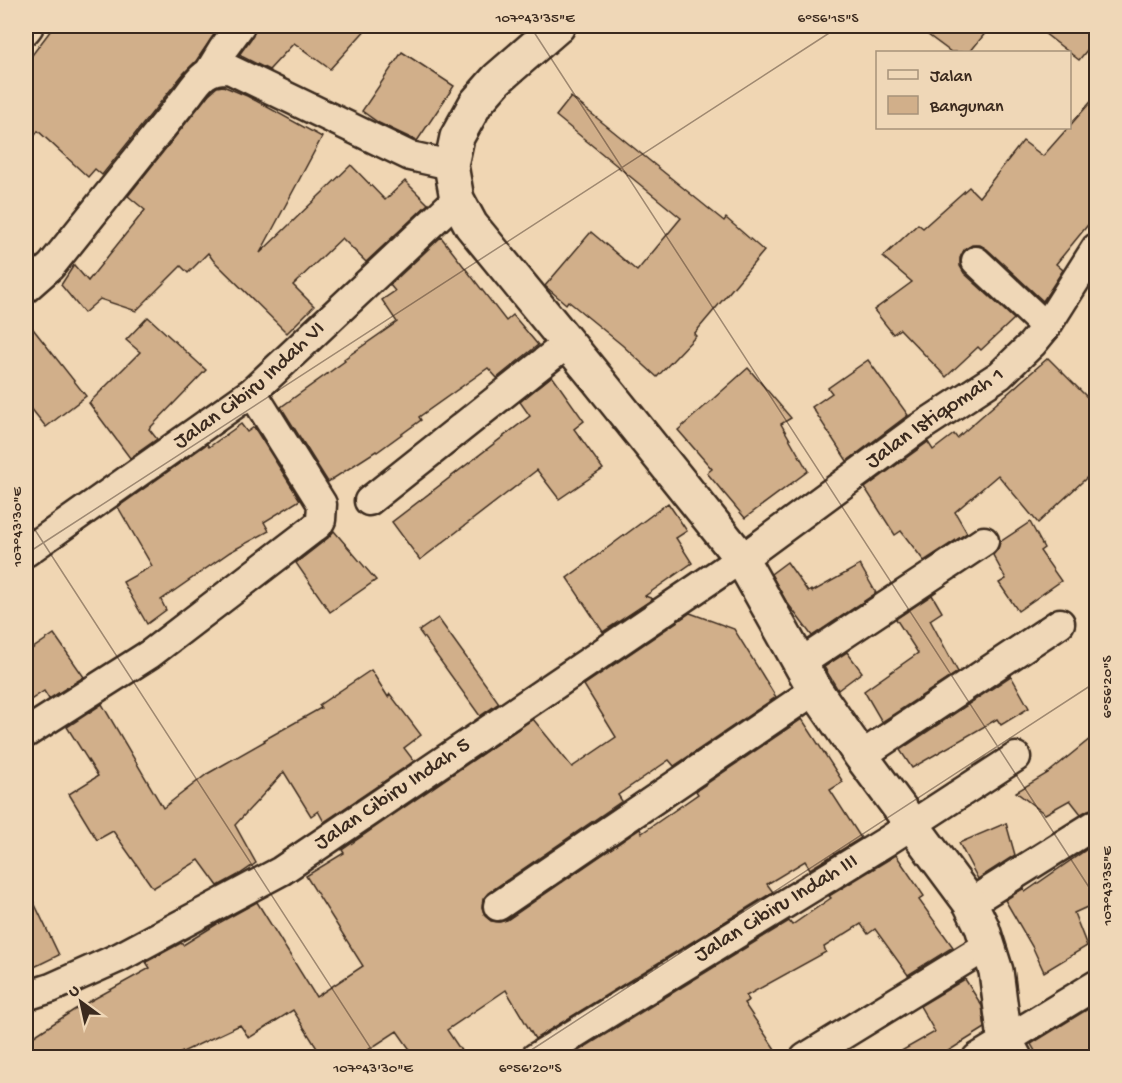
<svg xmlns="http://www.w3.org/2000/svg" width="1122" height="1083" viewBox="0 0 1122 1083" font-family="'Gochi Hand',sans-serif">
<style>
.building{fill:#d1af8a;stroke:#3b2a1e;stroke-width:1.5}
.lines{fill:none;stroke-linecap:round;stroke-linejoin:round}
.minor-casing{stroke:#3b2a1e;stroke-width:33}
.tertiary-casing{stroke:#3b2a1e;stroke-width:38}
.minor{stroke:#efd7b7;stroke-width:28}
.tertiary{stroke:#efd7b7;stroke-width:33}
.ticks{fill:none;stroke:#3b2a1e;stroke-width:1.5;stroke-opacity:0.45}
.labels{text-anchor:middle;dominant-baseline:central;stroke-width:4.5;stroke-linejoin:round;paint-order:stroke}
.street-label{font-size:22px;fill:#3b2a1e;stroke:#efd7b7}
.neatline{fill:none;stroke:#3b2a1e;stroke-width:2}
.ticks-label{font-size:15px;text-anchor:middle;fill:#3b2a1e}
</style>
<rect width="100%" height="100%" fill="#f0d6b3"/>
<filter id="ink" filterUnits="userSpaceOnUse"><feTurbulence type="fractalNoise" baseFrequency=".0167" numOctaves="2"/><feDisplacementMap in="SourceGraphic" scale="12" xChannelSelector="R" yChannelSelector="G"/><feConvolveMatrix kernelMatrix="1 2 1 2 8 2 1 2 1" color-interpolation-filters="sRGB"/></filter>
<g filter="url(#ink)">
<g class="building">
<path d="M54,26H220L196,61L184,73L102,175L95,169L88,177L38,131L26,148V63Z"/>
<path d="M256,26H369L330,69L294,43L269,70L239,55L253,36Z"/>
<path d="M916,26H991L970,52H951Z"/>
<path d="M1035,26H1096V39L1079,60Z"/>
<path d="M402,52L454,86L417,141L379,123L362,111Z"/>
<path d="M223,86L247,96L322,137L260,253L351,165L385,200L405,181L428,204L366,262L342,238L293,285L314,306L287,333L213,260L208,253L188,273L181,266L136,311L100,299L84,313L61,285L74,265L88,281L145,210L128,196L209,94L217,87Z"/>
<path d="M1096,96V215L1056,264L1063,270L1043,301L987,249L980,245H972L964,250L960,258V266L964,273L1014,319L981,350L978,347L946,377L900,329L893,334L874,310L912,282L883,257L918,224L923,228L969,187L979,197L1023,141L1043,156Z"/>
<path d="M571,97L724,221L726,218L764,251L694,334L696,336L657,377L622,345L568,301L566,304L545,286L591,232L637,271L681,218L556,116Z"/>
<path d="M441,237L506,321L513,315L538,345L497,378L488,368L419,417L421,420L377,452L376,451L328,482L281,407L345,361L344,359L397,322L382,300L395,291L390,285Z"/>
<path d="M148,317L206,370L149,429L157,439L130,458L89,403L140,352L126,340Z"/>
<path d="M26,320L86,396L46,427L26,402Z"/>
<path d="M1048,358L1096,406V469L1038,523L998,475L955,512L967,533L924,561L901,531L895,535L865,488L928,442L933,450L954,434L957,438Z"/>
<path d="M868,360L908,415L847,461L812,407L832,393L828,388Z"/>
<path d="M748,368L791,418L781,424L808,471L745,518L707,473L712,469L678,430Z"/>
<path d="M552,376L584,421L574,429L603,469L559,499L537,470L420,560L392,522L530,416L520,402Z"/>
<path d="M241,424L247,432L254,427L300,500L264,522L269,531L230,552L161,600L166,610L147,624L123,582L152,566L118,507L207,444L209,447Z"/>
<path d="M668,503L687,531L676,538L692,563L645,596L653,599L603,632L567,578Z"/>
<path d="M1030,522L1044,548L1040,551L1061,581L1018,611L999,583L1006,579L993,555L998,549L1000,542Z"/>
<path d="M334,531L376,580L330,612L296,563L328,538Z"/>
<path d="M787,562L808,592L811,590L812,592L860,565L876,593L812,636L786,601L771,574Z"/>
<path d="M932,595L942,612L930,620L958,672L882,722L864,691L918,653L896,619Z"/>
<path d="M690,613L734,629L776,697L674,766L669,760L618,795L622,801L488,893L483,899L482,907L485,916L491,921L499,922L507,920L640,829L642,833L698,794L696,791L802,719L843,782L830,790L861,838L810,869L805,861L767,884L773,892L535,1039L506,990L447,1030L466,1058H416L397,1031L356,1058H323L293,1010L249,1038L240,1025L170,1058H39L28,1040L74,1010L150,968L146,962L181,943L183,945L217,924L257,902L316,997L363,966L306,876L344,853L342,850L533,719L572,767L616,737L584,685Z"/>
<path d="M438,618L499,703L480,716L419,631Z"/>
<path d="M54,634L84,677L49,699L44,691L26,703V653Z"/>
<path d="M847,652L862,672L838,690L824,667Z"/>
<path d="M371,670L388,697L390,694L421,735L404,748L414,761L324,822L318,811L311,816L284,772L235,825L256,863L240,874L218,886L199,860L153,888L113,831L97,840L69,794L98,776L67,727L102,704L163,808L207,774L265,741L264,740L321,708L319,705Z"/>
<path d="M1011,676L1029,708L1001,725L997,719L912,768L900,750Z"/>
<path d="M1096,734V808L1088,810L1081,814L1070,800L1045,814L1016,792L1048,773Z"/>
<path d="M1006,823L1015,855L978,879L959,843Z"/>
<path d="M1096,843V903L1074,913L1087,946L1044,972L1033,948L1005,900L1024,888L1025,892Z"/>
<path d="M896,855L924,896L919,900L953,947L908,975L875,929L868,934L861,924L824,947L826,952L746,996L749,1000L744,1003L781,1058H567L789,921L792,925L831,898L829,896Z"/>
<path d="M26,886L59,955L26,971Z"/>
<path d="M965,979L982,1006L985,1028L937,1058H889L935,1032L920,1006Z"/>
<path d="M1096,1004V1047L1074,1058H1039L1031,1044Z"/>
</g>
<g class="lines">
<g class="minor-casing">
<g id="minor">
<path d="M26,30L29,26"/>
<path d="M209,72L223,49L240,26"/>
<path d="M976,261L1046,327"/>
<path d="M26,288L51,266L188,95C200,78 207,68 229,69L410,156L451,165"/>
<path d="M369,501L568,343"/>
<path id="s1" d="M26,552L252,392L457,199"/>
<path d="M799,664L984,541"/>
<path d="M26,733L150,654L318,525L321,520L322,504L252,392"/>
<path d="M861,756L1060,623"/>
<path d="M970,903L1096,824"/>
<path d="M498,906L815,690"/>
<path id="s2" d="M26,996L51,988L120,957L281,871L755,549L919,428L1000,375L1032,344L1046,327L1096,248"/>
<path id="s3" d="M535,1058L887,841L1016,757"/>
<path d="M805,1058L987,946"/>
<path d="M977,1058L1096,985"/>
</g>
</g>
<g class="tertiary-casing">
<path id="tertiary" d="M558,26L497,79L476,103L457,137L451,165L457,199L471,225L598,380L741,558L815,690L861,756L970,903L982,927L996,971L1005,1040L1015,1058"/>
</g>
<use href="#minor" class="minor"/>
<use href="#tertiary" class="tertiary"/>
</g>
</g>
<path class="ticks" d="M530,26L1096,898M26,516L377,1058M26,554L840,26M519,1058L1096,682"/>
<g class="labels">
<g class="street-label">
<text stroke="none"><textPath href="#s1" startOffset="279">Jalan Cibiru Indah VI</textPath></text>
<text stroke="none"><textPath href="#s2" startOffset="1080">Jalan Istiqomah 1</textPath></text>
<text stroke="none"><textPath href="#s2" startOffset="420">Jalan Cibiru Indah 5</textPath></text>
<text stroke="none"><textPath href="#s3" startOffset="284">Jalan Cibiru Indah III</textPath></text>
</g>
</g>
<rect width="1122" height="1083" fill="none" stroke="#efd7b7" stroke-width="66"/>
<rect x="876" y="51" width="195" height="78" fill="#efd7b7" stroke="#a7927a" stroke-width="1.5"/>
<rect x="888" y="70" width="30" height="9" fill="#efd7b7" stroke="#a7927a" stroke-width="1.5"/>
<text x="930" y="81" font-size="18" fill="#3b2a1e">Jalan</text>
<rect x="888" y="96" width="30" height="18" fill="#d1af8a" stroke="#a7927a" stroke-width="1.5"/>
<text x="930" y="111" font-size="18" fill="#3b2a1e">Bangunan</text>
<g transform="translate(81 1002) rotate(327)" stroke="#efd7b7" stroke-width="4.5" paint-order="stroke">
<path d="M0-4.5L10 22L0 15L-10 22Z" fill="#3b2a1e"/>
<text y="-9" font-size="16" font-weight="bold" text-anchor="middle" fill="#3b2a1e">U</text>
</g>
<rect x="33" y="33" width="1056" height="1017" class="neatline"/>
<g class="ticks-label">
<text x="535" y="22">107°43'35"E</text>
<text x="828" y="22">6°56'15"S</text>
<text transform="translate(16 527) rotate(-90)" y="5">107°43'30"E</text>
<text transform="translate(1106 687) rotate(-90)" y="5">6°56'20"S</text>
<text transform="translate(1106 886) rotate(-90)" y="5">107°43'35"E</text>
<text x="373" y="1072">107°43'30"E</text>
<text x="530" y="1072">6°56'20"S</text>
</g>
</svg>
